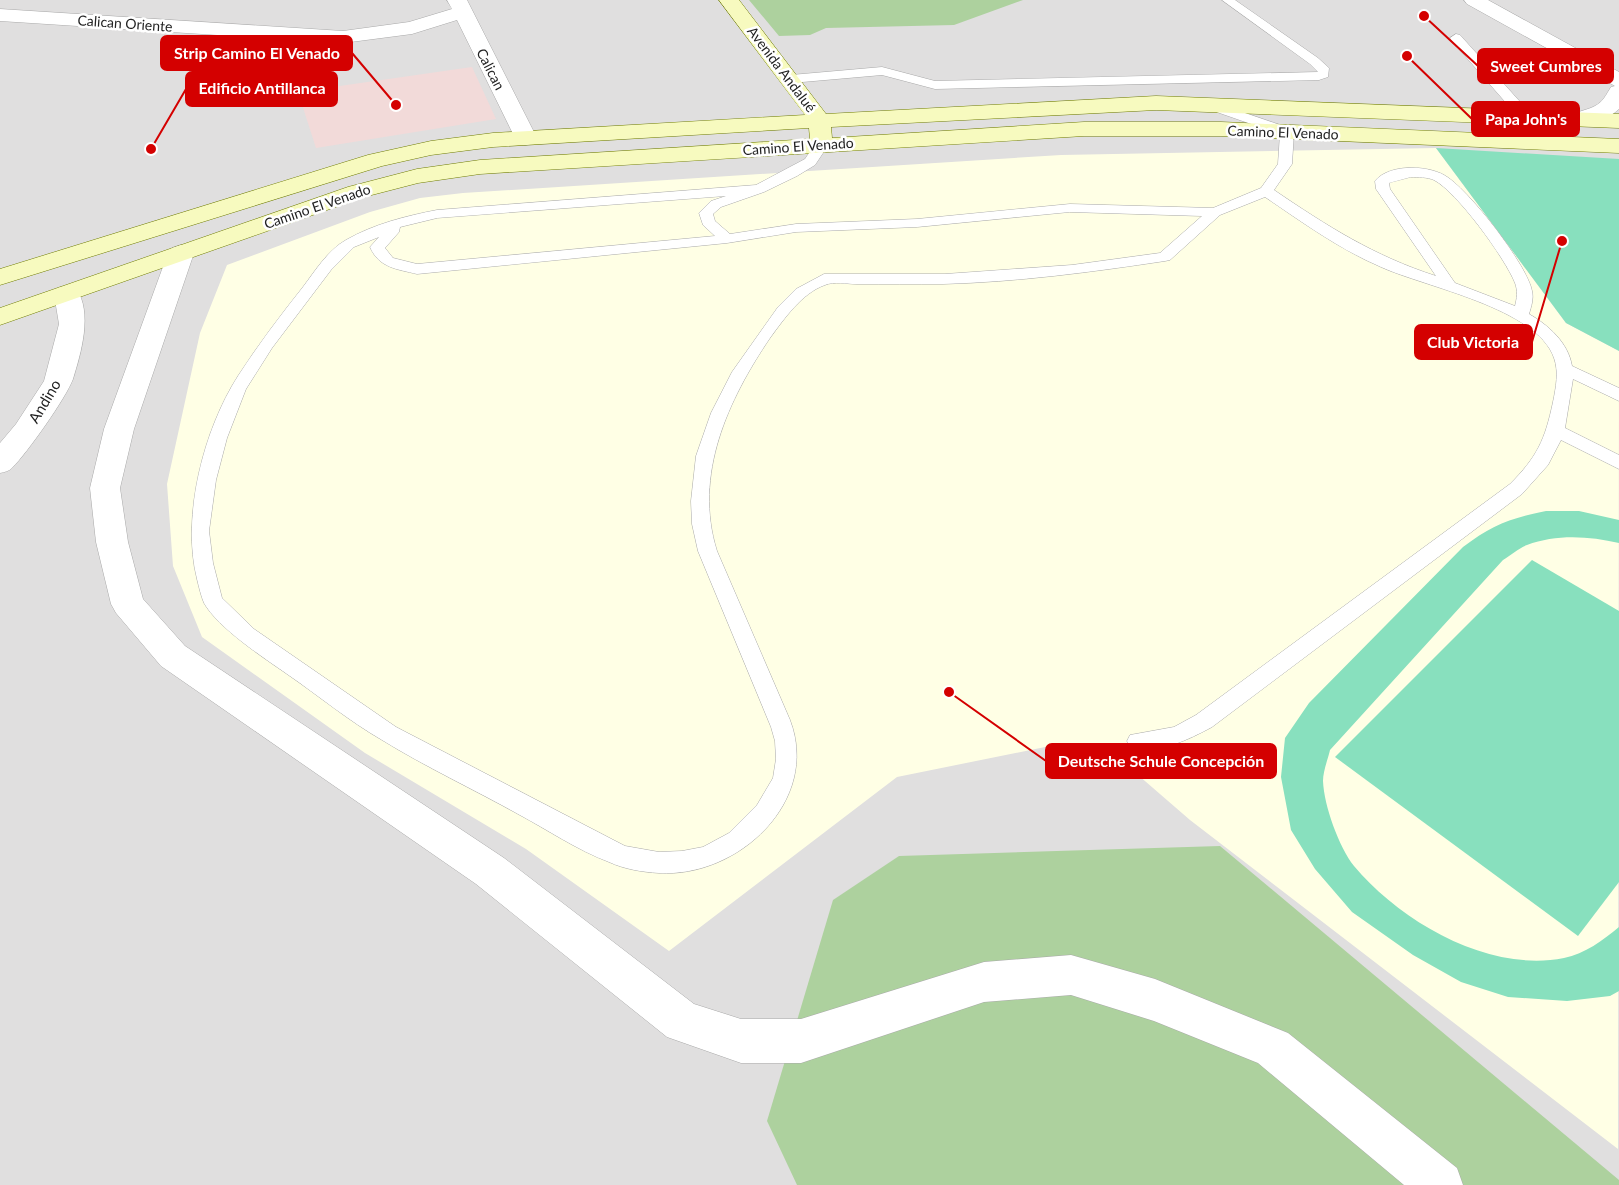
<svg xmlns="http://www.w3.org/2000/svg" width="1619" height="1185" viewBox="0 0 1619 1185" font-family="Lato,sans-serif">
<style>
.residential{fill:#e0dfdf}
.commercial{fill:#f2dad9}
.education{fill:#ffffe5}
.forest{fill:#add19e}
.pitch{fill:#88e0be}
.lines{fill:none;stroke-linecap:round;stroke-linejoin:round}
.lane-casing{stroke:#a9a9a9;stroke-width:1}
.street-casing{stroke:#a9a9a9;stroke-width:1}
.secondary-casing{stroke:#707d05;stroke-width:1}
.lane{fill:#fff;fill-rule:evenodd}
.street{fill:#fff;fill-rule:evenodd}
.secondary{fill:#f7fabf;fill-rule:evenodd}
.labels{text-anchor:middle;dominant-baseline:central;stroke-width:5;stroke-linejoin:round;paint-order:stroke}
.far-street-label{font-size:14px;fill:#222;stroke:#fff}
.street-label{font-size:15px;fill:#222;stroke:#fff}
.leader{fill:none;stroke:#d40000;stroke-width:2}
.callout-dot{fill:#d40000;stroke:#fff;stroke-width:2}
.callout{fill:#d40000;stroke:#d40000;stroke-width:2}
.callout-label{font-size:16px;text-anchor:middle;font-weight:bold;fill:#fff}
</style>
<rect width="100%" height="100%" fill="#f2efe9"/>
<rect class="residential" x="0" y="0" width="1619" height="1185"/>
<path class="commercial" d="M472,67L496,119L316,148L298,92Z"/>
<path class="education" d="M1436,148L1566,323L1619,351L1618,1149L1190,820L1123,762L1050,746L897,777L669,951L526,849L365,753L202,637L173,566L167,484L200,333L227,265L370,212L420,198L463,193L1061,155Z"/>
<g class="forest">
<path d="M749,0H1023L954,25L826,28L810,35L779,36Z"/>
<path d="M1220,846L1619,1180V1185H797L767,1121L833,900L899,856Z"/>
</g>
<g class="pitch">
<path d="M1436,148L1619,159V351L1566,323Z"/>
<path d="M1546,511H1579L1619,520V543C1589,536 1556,534 1527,545C1519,548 1511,555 1503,560L1330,750C1328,759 1323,771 1323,781C1324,806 1339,847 1354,866C1401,922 1489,973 1564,958C1585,954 1603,940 1619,927V991L1610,996L1567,1001L1508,997L1461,982L1413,955L1352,912L1315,869L1291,830L1281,777L1285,738L1309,703L1463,547C1492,525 1510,518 1546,511Z"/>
<path d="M1532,560L1619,611V882L1578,936L1335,757Z"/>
</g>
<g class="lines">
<g class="lane-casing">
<g id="lane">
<path d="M1222,0H1235L1318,58L1329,68L1328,77L1319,80L935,89L882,75L791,83L785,79L791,75L882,67L935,81L1318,72L1310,64Z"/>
<path d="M1456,34L1460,35L1531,114L1533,117L1531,120H1521L1452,41L1450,38Z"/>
<path d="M1213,102L1292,129L1294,132L1292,164L1274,190C1327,226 1374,256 1436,276L1376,189L1375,181C1389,164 1426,165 1444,175C1467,187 1528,266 1532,291C1534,299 1531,307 1529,314C1548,325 1568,342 1572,366L1619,388V401L1573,379L1565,428L1619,455V469L1561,440L1548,465L1522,494L1212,727C1190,739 1155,756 1130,747L1127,741L1130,735L1174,727L1196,715L1510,484C1537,457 1545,440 1553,402C1556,387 1559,372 1554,358C1537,308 1425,287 1381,267C1339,249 1302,222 1265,197L1220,215L1170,260L1165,261C1092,272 1017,282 943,284C914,284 885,284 857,284C847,284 834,281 825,285C802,293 784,319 770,338C728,400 693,475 717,551L790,720C821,801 738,878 659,873C642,872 624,869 609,862C577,850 548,830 518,814C473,789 426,767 382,740C349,721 319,696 287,674C264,658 218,628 204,603C201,596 199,587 197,579C181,516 204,429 238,376C258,345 280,316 303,287C315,271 328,250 346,240C374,224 406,216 437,210L756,185L805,159L817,141L822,140L829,144L815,165L797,176L764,192L721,207L713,214L715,221L730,234L796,224L917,219L1070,204L1213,208L1261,188L1278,164L1280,134L1208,109L1207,106ZM1411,177C1418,177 1427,177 1434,180C1457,192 1505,258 1515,283C1518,291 1517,298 1515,306L1455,283L1390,189L1389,183ZM726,196L711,201L699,213L703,225L715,236L417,264L393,258L385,248L399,232L400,227L437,218ZM1070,212L1202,216L1160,253L1072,265L945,274H824L796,289L778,307L732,372L711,413L696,456L691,501L692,524L698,551L771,727L775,741L776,759L773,778L757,805L729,833L703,847L682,851L659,852L625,846L396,727L254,629L222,598L213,563L209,531L216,480L227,438L246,389L272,348L331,270L354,247L379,237L370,247C379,268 397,269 417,274L727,243L796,232L917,227Z"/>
</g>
</g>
<g class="street-casing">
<g id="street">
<path d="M447,0H467L537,138L534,143L526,145L518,143L515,138L457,20L412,34L343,43L0,21V9L343,31L409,22L452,9Z"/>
<path d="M1464,0H1488L1619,72V109C1607,120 1587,128 1571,124L1568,119C1574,111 1586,111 1595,106C1603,102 1606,95 1611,87L1615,86L1467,4Z"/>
<path d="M181,245L190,248L194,253L134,429L120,488L128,542L143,599L185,646L504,858L694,1004L741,1019H801L984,962L1071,955L1155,979L1288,1033L1457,1168L1463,1185H1404L1258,1063L1154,1021L1071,995L984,1002L801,1063H741L667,1037L476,884L161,666L116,613L111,604L96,542L90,488L104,429L168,253L172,248Z"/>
<path d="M67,286L76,288C93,313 81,353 73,379C66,398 27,453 12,468C9,471 5,472 0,473V443L16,424L44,381L59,324L54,294L58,288Z"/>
</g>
</g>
<g class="secondary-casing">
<path id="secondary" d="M719,0H739L826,114L1156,96L1619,114V128L1156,110L831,127L832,138L1084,122H1221L1619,139V153L1221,136H1084L480,174L418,183L364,197L0,325V308L348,187L417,169L480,160L810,139L809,128L493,147L431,155L382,166L0,285V269L368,155L431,141L493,133L805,115Z"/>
</g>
<use href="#lane" class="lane"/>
<use href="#street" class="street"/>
<use href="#secondary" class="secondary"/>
</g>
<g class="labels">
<g class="far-street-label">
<text transform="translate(125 23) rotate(4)">Calican Oriente</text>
<text transform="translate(491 69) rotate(63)">Calican</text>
<text transform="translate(782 69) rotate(53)">Avenida Andalué</text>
<text transform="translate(1283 132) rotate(2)">Camino El Venado</text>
<text transform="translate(798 146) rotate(-4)">Camino El Venado</text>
<text transform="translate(317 206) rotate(-19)">Camino El Venado</text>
</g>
<g class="street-label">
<text transform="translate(44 401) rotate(-59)">Andino</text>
</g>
</g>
<path class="leader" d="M396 105L352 53M1424 16L1478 66M151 149L186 89M1407 56L1472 119M1562 241L1532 342M949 692L1046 761"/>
<g class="callout-dot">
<circle cx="396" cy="105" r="6"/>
<circle cx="1424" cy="16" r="6"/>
<circle cx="151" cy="149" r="6"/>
<circle cx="1407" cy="56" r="6"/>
<circle cx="1562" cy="241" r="6"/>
<circle cx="949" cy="692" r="6"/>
</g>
<g class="callout">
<rect x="161" y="36" width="191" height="34" rx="6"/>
<rect x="1478" y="49" width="135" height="34" rx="6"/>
<rect x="186" y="72" width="151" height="34" rx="6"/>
<rect x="1472" y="102" width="107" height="34" rx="6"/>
<rect x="1415" y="325" width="117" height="34" rx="6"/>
<rect x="1046" y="744" width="230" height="34" rx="6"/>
</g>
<g class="callout-label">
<text x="257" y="59">Strip Camino El Venado</text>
<text x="1546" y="72">Sweet Cumbres</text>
<text x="262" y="94">Edificio Antillanca</text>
<text x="1526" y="125">Papa John's</text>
<text x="1473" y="348">Club Victoria</text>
<text x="1161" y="767">Deutsche Schule Concepción</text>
</g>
</svg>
